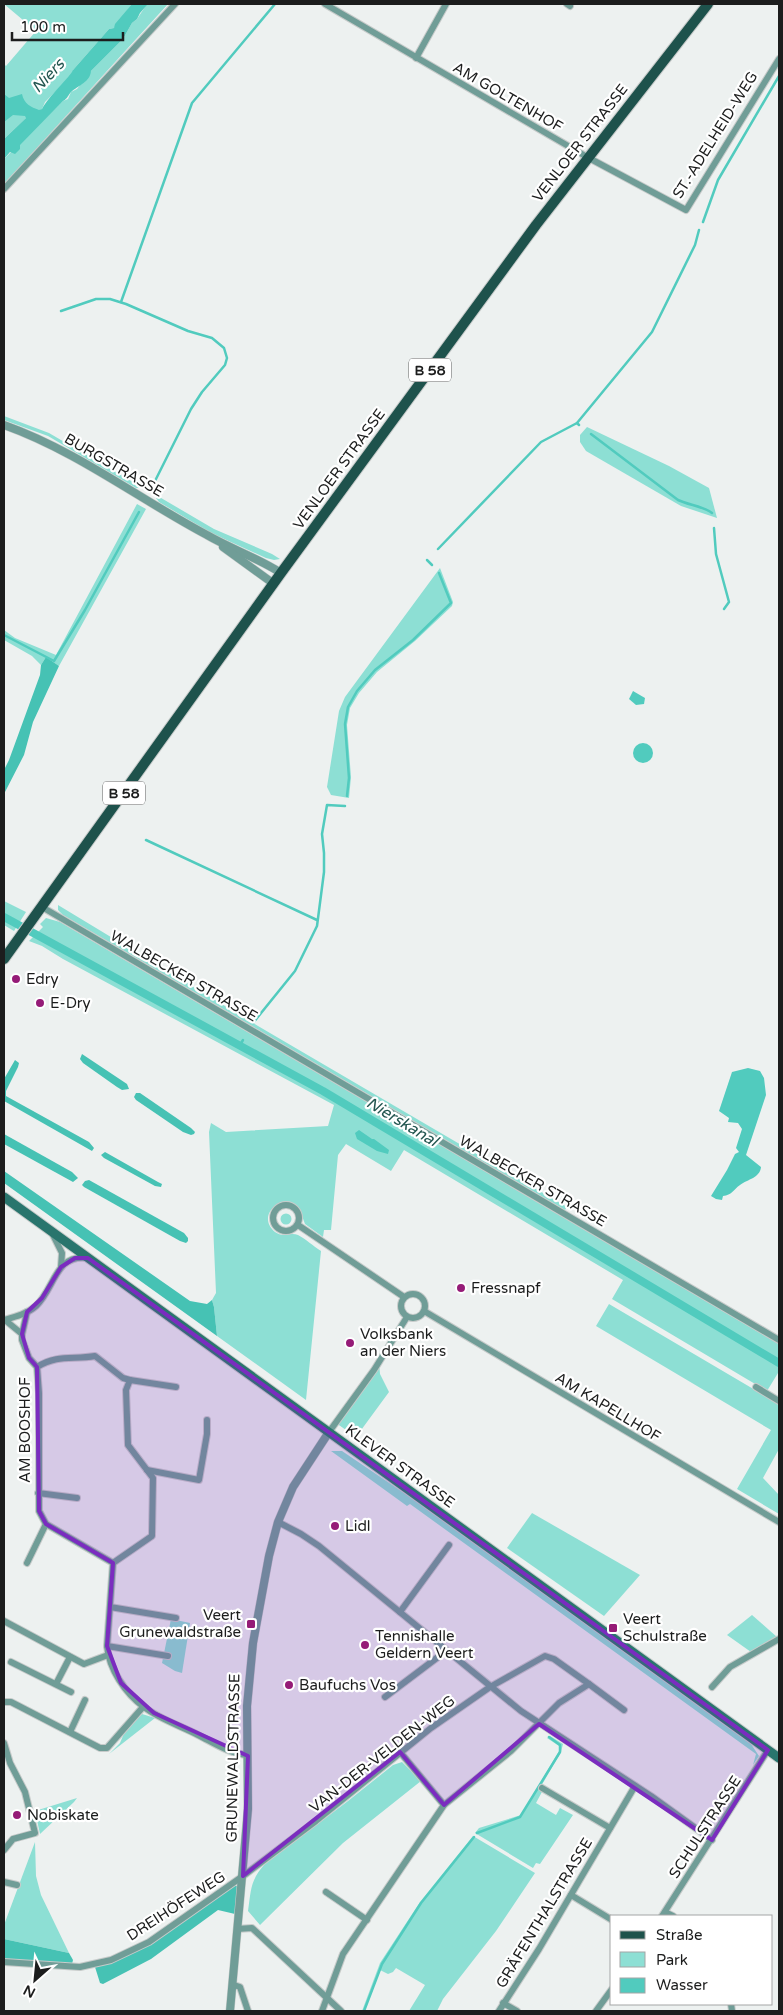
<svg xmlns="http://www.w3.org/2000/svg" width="783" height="2015" viewBox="0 0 783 2015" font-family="'Varela Round',sans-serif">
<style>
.green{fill:#8ddfd4}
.forest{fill:#46c2b4}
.water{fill:#51cbbe}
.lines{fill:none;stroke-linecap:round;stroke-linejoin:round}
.stream{stroke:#51cbbe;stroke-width:2.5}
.canal{stroke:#51cbbe;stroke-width:8}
.minor-casing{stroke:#c7cbca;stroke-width:8}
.tertiary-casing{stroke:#c7cbca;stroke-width:9}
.secondary-casing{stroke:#c7cbca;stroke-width:11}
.primary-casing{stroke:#c7cbca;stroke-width:12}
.minor{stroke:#709d97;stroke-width:6}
.tertiary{stroke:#709d97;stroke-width:8}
.secondary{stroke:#29756d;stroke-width:9}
.primary{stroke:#1e524c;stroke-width:10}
.marked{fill:#7b2cbf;fill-opacity:0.2;stroke:#7b2cbf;stroke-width:4;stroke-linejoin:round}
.poi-dot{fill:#951b77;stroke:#fff;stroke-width:2}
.labels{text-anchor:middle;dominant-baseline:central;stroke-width:4.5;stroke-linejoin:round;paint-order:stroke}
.shield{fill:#fff;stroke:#606161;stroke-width:1}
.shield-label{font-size:14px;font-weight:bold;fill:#1c1d1d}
.street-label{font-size:15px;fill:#1c1d1d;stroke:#fff}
.poi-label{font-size:15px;fill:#1c1d1d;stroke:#fff;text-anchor:start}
.water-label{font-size:16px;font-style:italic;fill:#235650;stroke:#fff}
</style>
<rect width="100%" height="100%" fill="#edf1f0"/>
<g class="green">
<path d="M4,4H132L114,28L109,29L73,70V74L45,102L42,109L26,118L4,139V64L6,66L36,31Z"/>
<path d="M147,4H168L4,184V159L63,101L68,99L71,92L77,89L91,71L123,39L132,23L137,19Z"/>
<path d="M4,416L49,433L143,488H136L48,436L4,420Z"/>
<path d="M587,427L669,466L709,488L717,518L681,506L586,451L580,442V435Z"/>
<path d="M156,495L214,529L272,554L280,559L274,560L266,558L211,533L159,502L156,498Z"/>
<path d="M137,504L146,509L59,666L46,657L41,665L32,656L4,640V630L15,638L56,655Z"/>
<path d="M440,568L453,602L452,606L415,641L377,672L359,693L350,708L347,725L351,777L349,798L331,795L327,787L339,711L345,697Z"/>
<path d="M4,901L26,912L14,931L4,925Z"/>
<path d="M58,905L258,1026L567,1207L565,1210L63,915L58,910Z"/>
<path d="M46,918L60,922L779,1344V1373H778L767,1391L612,1299L623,1280L404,1150L391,1171L346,1144L338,1155L331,1230H324L323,1237L305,1224L299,1208L291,1202C273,1200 259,1219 275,1232C283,1238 290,1232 298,1235C306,1239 313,1246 321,1251L306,1400L217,1336L214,1307L212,1300L216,1293L209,1132L211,1123L226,1132L328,1126L334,1105L63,959L42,946L29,941L43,927L40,924Z"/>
<circle cx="286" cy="1219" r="5.5"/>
<path d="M609,1304L779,1404V1449L763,1478L779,1495V1514L737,1489L771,1430L596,1326Z"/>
<path d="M379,1363L380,1374L389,1392L356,1437L336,1423Z"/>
<path d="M331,1451H342L413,1499L751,1744L759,1756L753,1765L756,1754L410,1504L407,1506Z"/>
<path d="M532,1513L640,1575L604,1616L507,1548Z"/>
<path d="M752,1615L777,1637L751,1652L727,1635Z"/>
<path d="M171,1619L190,1623L182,1673L175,1671L162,1663Z"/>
<path d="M142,1714L155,1718L109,1754L120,1743L125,1731Z"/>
<path d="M550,1736L563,1744L561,1752L540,1788L543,1790L536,1803L556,1815L560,1808L573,1815L540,1864L536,1863L533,1868L475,1833L479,1828L521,1815L559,1751V1746L547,1738Z"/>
<path d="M402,1762L421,1781L343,1843L260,1925L248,1911C251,1891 250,1880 265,1864L348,1801L393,1765Z"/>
<path d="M77,1798L74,1802L40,1834L35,1811Z"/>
<path d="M473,1836L535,1873L496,1931L443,1999L437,2011H409L425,1985L396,1968L393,1972L388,1974L380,1970L364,2011H362L380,1963L420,1902Z"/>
<path d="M35,1842L36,1876L41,1895L69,1953L4,1939V1925Z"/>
</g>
<g class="forest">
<path d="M46,657L59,666L33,722L24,755L4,794V770L9,760L40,675L41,665Z"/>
<path d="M82,1054L127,1084L129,1089L122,1090L117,1087L83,1063L80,1059Z"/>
<path d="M15,1060L19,1063L18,1067L6,1091V1096L89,1142L94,1148L92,1151L4,1101V1079Z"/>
<path d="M136,1093H140L191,1128L195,1132L194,1134L191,1135L183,1132L136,1100L134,1097Z"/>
<path d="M4,1134L72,1172L78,1178L73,1182L4,1144Z"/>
<path d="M105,1152L158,1182L162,1184L161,1187L155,1186L104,1158L101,1155Z"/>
<path d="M4,1171L190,1301L207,1304L212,1300L214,1307L217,1336L4,1183Z"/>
<path d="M89,1180L184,1233L188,1238V1241L186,1243L180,1241L84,1187L82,1185L85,1181Z"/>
<path d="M233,1886H238L235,1914L218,1910L151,1959L103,1984L100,1983L95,1967L112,1962Z"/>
<path d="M4,1939L69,1953L73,1960L72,1964L4,1959Z"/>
</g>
<g class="water">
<path d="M132,4H147V5L140,13L137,19L132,23L123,39L91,71C90,82 79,85 71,92C68,95 68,98 63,101L20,145V149L15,154L10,152L4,159V139L26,118L25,116L13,115L4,122V94L9,98L22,94C24,104 31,107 39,110L42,109C48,97 71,76 73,70L109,29L114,28L115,24Z"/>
<path d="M633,691L645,698L644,704L636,705L629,699Z"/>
<circle cx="643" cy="753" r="10"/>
<path d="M748,1068L760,1071L764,1078L766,1095L746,1155L761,1167C760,1178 748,1179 740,1185C733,1190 732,1195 723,1196L722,1200L716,1199L711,1196L727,1170L735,1154L739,1152L736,1148L742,1129L738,1123L728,1122L729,1118L719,1111L732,1072Z"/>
<path d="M359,1130L372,1139H374L389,1150L388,1154L377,1151L357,1139L355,1133Z"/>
</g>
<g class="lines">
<g class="stream">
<path d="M703,222L718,180L779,76"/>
<path d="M121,302L192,103L275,4"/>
<path d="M61,311L96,299H110L126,304L188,331L212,338L224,348L227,358L225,365L202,392L191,409L153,485"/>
<path d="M577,423L652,332L695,245L699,230"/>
<path d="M591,434L678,500C689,505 705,507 712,513"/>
<path d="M714,528L716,554L729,602L724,609"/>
<path d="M438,549L541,442L577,423L579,425"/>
<path d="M427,560L432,565"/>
<path d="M4,635L54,661L85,610L139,512"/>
<path d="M347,796L349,778L345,724L348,707L357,691L375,670L413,640L451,603L439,573"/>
<path d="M146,840L317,920"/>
<path d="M253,1023L295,971L317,926L324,872V853L322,834L327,805L345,806"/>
<path d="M240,1045L243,1040"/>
<path d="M477,1833L520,1817L560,1752V1745L549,1737"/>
<path d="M364,2011L382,1964L421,1903L474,1837"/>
</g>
<path class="canal" d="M4,917L323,1091L779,1363"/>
<g class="minor-casing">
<g id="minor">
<path d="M325,4L587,157L686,210L779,59"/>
<path d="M567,4L570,6"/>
<path d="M416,58L446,4"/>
<path d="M4,189L175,4"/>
<path d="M42,907L779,1340"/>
<circle cx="286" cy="1218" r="13"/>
<path d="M298,1225L404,1297"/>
<path d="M52,1233L62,1253L61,1267"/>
<circle cx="413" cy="1306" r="12"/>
<path d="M424,1311L779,1522"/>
<path d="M4,1320C15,1317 27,1314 36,1306C55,1288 55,1254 87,1258"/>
<path d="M5,1320L22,1334V1340L29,1358L37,1367L39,1393V1511L46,1524L113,1563L107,1646C109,1669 125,1693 144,1707C159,1719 181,1726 198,1735C214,1743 230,1754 248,1755"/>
<path d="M22,1334L27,1312"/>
<path d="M37,1367C58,1354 73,1360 95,1356L123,1378L130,1380L126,1390L128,1445L153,1478L152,1536L113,1563"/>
<path d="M130,1380L176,1387"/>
<path d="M756,1387L779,1401"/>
<path d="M329,1432L374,1370L407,1317"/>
<path d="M147,1470L199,1480L207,1434V1420"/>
<path d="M38,1493L77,1498"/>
<path d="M278,1522L301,1534L319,1546L521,1711L651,1796L712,1840"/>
<path d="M27,1563L46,1524"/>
<path d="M110,1607L176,1618"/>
<path d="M400,1612L449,1545"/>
<path d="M4,1621L84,1664L108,1655"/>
<path d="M107,1646L168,1656"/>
<path d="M11,1662L71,1692"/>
<path d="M56,1684L70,1657"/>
<path d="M589,1684L624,1710"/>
<path d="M712,1687L730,1667L779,1639"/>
<path d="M385,1697L446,1651"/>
<path d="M4,1702H11L100,1748H107L143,1707"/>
<path d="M70,1732L85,1700"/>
<path d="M4,1743L10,1763L25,1792L35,1833L13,1839L4,1850"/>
<path d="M400,1752L444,1805"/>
<path d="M542,1788L610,1828"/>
<path d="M4,1882L17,1885"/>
<path d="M326,1892L367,1920"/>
<path d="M571,1895L612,1920"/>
<path d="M665,1912L673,1916"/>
<path d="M662,1916L768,1750"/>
<path d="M237,1929L252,1928L341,2011"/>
<path d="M4,1962L80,1967L111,1960L149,1942L243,1876L316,1821L431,1728L490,1687L545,1656L554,1659L589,1684L559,1703L511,1751L444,1805L343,1954L322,2011"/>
<path d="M234,1985L240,1987L248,2011"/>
<path d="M503,2003L517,2011"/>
<path d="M731,2004L732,2011"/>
<path d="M499,2011L539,1949L635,1786"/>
<path d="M596,2011L612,1989"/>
</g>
</g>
<g class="tertiary-casing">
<g id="tertiary">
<path d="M4,425C77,451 139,499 207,535C231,549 258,558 281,573"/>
<path d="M223,547L274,584"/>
<path d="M230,2011L248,1809L247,1706L253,1643L269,1556L278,1522L293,1487L329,1432"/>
</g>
</g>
<g class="secondary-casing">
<path id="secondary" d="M4,1197L779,1758"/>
</g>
<g class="primary-casing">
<path id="primary" d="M4,959L281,573L536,225L708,4"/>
</g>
<use href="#minor" class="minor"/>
<use href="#tertiary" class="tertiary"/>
<use href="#secondary" class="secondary"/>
<use href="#primary" class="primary"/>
</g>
<path class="marked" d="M75,1258H88L768,1750L712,1840L539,1724L444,1805L400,1752L243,1876L248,1756L154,1713L121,1683L107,1646L113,1563L46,1524L39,1511L37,1367L29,1358L22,1334L27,1312L42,1298L61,1267Z"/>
<g class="poi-dot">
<circle cx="16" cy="979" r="5"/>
<circle cx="40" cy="1003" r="5"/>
<circle cx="461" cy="1288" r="5"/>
<circle cx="350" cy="1343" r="5"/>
<circle cx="335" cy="1526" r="5"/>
<rect x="246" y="1619" width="10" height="10" rx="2.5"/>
<rect x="608" y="1623" width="10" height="10" rx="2.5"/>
<circle cx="365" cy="1645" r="5"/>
<circle cx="289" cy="1685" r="5"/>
<circle cx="17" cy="1815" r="5"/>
</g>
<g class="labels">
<g class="shield">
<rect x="409" y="358.5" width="42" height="23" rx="4"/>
<rect x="103" y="781.5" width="42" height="23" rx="4"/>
</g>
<g class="shield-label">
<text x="430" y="370">B 58</text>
<text x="124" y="793">B 58</text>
</g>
<g class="street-label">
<text transform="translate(508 97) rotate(30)">AM GOLTENHOF</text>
<text transform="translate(715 135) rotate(-58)">ST.-ADELHEID-WEG</text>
<text transform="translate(580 143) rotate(-52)">VENLOER STRASSE</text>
<text transform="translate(114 465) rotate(30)">BURGSTRASSE</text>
<text transform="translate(339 469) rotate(-54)">VENLOER STRASSE</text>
<text transform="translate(184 976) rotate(30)">WALBECKER STRASSE</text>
<text transform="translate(533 1181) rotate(30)">WALBECKER STRASSE</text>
<text transform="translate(608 1407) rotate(31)">AM KAPELLHOF</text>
<text transform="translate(25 1430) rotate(-90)">AM BOOSHOF</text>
<text transform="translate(400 1466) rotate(36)">KLEVER STRASSE</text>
<text transform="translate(382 1754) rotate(-38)">VAN-DER-VELDEN-WEG</text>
<text transform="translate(233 1758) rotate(-89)">GRUNEWALDSTRASSE</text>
<text transform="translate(705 1827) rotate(-57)">SCHULSTRASSE</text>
<text transform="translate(176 1906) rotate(-33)">DREIHÖFEWEG</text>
<text transform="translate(544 1913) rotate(-59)">GRÄFENTHALSTRASSE</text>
</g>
<g class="poi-label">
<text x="26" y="979">Edry</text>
<text x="50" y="1003">E-Dry</text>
<text x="471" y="1288">Fressnapf</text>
<text x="360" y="1334">Volksbank<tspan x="360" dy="17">an der Niers</tspan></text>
<text x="345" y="1526">Lidl</text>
<text x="241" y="1615" text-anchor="end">Veert<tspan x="241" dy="17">Grunewaldstraße</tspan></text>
<text x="623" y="1619">Veert<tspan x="623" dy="17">Schulstraße</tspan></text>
<text x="375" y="1636">Tennishalle<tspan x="375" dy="17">Geldern Veert</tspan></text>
<text x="299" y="1685">Baufuchs Vos</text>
<text x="27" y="1815">Nobiskate</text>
</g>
<g class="water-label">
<text transform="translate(48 76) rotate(-47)">Niers</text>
<text transform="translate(402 1122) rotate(31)">Nierskanal</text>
</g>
</g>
<rect width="783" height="2015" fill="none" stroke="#1c1d1d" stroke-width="10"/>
<rect x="610" y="1915" width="162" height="90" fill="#ffffff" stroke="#a4a5a5"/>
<rect x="620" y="1931" width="25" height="8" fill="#1e524c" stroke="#a4a5a5"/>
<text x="656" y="1940" font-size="15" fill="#1c1d1d">Straße</text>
<rect x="620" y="1952" width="25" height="15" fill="#8ddfd4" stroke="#a4a5a5"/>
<text x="656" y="1965" font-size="15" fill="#1c1d1d">Park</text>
<rect x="620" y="1978" width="25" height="15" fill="#51cbbe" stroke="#a4a5a5"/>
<text x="656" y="1990" font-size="15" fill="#1c1d1d">Wasser</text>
<g transform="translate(35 1980) rotate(207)" stroke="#ffffff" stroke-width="4" paint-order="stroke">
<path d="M0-4L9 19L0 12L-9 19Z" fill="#1c1d1d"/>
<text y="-8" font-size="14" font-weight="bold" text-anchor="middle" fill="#1c1d1d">N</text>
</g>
<path d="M12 32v8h111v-8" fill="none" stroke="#1c1d1d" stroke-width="2.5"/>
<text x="20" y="32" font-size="15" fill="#1c1d1d" stroke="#ffffff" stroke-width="4" paint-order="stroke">100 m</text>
</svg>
